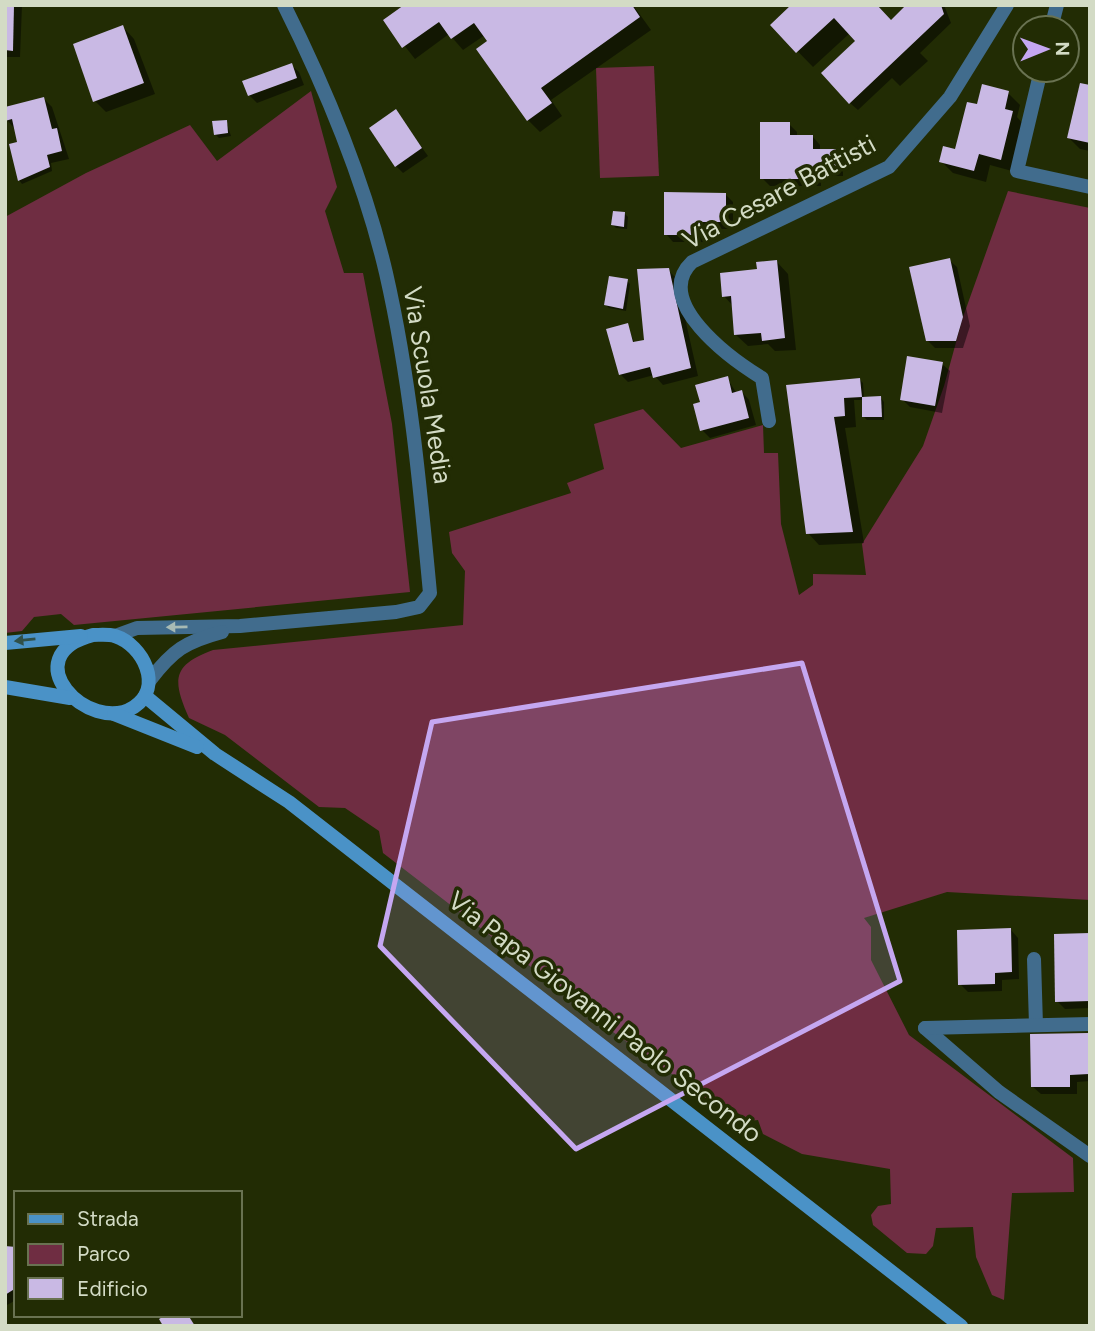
<svg xmlns="http://www.w3.org/2000/svg" width="1095" height="1331" viewBox="0 0 1095 1331" font-family="Figtree,sans-serif">
<style>
.green{fill:#6f2d42}
.shadow{fill:#0007}
.building{fill:#c9b9e4}
.lines{fill:none;stroke-linecap:round;stroke-linejoin:round}
.street{stroke:#416c8d;stroke-width:14}
.secondary{stroke:#4a92c7;stroke-width:14}
.oneway{fill:#a7bab4}
.oneway2{fill:#305048}
.marked{fill:#c5a7f1;fill-opacity:0.2;stroke:#c5a7f1;stroke-width:5;stroke-linejoin:round}
.labels{text-anchor:middle;dominant-baseline:central;stroke-width:7;stroke-linejoin:round;paint-order:stroke}
.street-label{font-size:26px;fill:#d3dbc5;stroke:#222c04}
</style>
<rect width="100%" height="100%" fill="#222c04"/>
<g class="green">
<path d="M654,66L659,176L600,178L596,68Z"/>
<path d="M311,91L337,187L325,211L344,273H363L392,424L410,592L74,625L61,614L34,617L22,631L5,633V217L86,173L190,125L217,161Z"/>
<path d="M1008,191L1090,208V900L947,892L864,918L871,927V960L909,1035L1073,1158L1074,1192L1012,1193L1004,1300L992,1295L976,1257L973,1227L936,1228L933,1246L926,1254L907,1253L873,1225L871,1215L878,1206L891,1204L890,1169L802,1154L763,1134L758,1120L749,1121L718,1099L710,1101L606,1027L602,1009L585,992L565,993L383,853L379,831L345,808L319,807L225,735L189,718C172,680 172,665 213,650L463,625L465,571L452,553L449,532L571,493L567,483L604,469L594,424L643,409L681,448L763,425L764,453H778L781,524L799,595L813,585V574L866,575L862,544L923,446L944,386L963,317Z"/>
</g>
<g class="shadow">
<path d="M5,5H22L20,57H5Z"/>
<path d="M407,5H633L651,30L551,100L562,116L540,132L528,120L485,35L463,50L449,34L415,59L385,21Z"/>
<path d="M793,5L892,22L908,5H944L951,23L920,53L928,61L900,86L892,78L858,110L850,103L858,41L850,33L813,67L772,25Z"/>
<path d="M123,27L134,39L155,94L106,112L95,101Z"/>
<path d="M291,65L299,72L304,85L257,103L249,95Z"/>
<path d="M1090,87V151L1080,149L1068,137Z"/>
<path d="M1008,93L1020,105L1017,117L1024,125L1012,171L990,165L986,182L953,173L941,161L956,151L978,106Z"/>
<path d="M44,99L52,107L69,159L51,163L52,171L22,184L19,180L20,143L14,128L7,120Z"/>
<path d="M396,112L428,156L403,173L396,166Z"/>
<path d="M226,121L231,136L219,138L215,134Z"/>
<path d="M789,124L797,132V137H813L820,145V151H836L843,158V176H821V186H770L762,178Z"/>
<path d="M725,194L733,202V229H707V242H673L666,234Z"/>
<path d="M625,214L628,217L627,229L616,228L613,225Z"/>
<path d="M949,260L957,267L970,326L963,348H935L927,340Z"/>
<path d="M777,262L788,274L796,350L775,351L768,344L748,346L736,335L733,306L724,296Z"/>
<path d="M668,270L676,278L698,376L663,385L654,375L628,382L620,374L627,325L635,344L646,341Z"/>
<path d="M627,281L630,284L626,311L609,308L606,305Z"/>
<path d="M942,364L950,371L942,413L910,407L902,399Z"/>
<path d="M727,378L737,394L742,392L749,400L756,425L710,438L702,430V403Z"/>
<path d="M860,380L863,383L864,399L881,398L884,402V420H867L864,417L863,400H854L856,427L845,428L864,543L819,545L808,533L788,386Z"/>
<path d="M1011,930L1018,938L1019,979L1002,980V991L968,992L960,984Z"/>
<path d="M1090,935V1008L1065,1009L1057,1001Z"/>
<path d="M1088,1035L1090,1081L1077,1082V1094H1041L1033,1087Z"/>
<path d="M5,1248H16V1300L7,1305Z"/>
</g>
<g class="building">
<path d="M5,5H14L13,51L5,50Z"/>
<path d="M404,5H632L640,17L541,88L552,103L527,121L476,49L487,41L474,23L451,39L439,22L402,48L383,20Z"/>
<path d="M791,5H877L891,20L906,5H941L944,14L849,104L821,73L855,41L834,18L796,53L770,25Z"/>
<path d="M123,25L144,83L93,102L73,44Z"/>
<path d="M292,63L297,78L248,96L242,81Z"/>
<path d="M1080,83L1090,85V143L1067,138Z"/>
<path d="M982,84L1009,91L1005,109L1013,111L1001,160L979,154L974,171L939,162L943,146L955,149L967,102L977,104Z"/>
<path d="M44,97L52,129L57,128L62,151L47,155L50,167L18,181L9,144L17,142L12,119L5,121V107Z"/>
<path d="M396,109L422,148L395,167L369,128Z"/>
<path d="M227,120L228,133L214,135L212,121Z"/>
<path d="M760,122H790V135H813V149H836V169H814V179H760Z"/>
<path d="M664,192L726,193V222H700V235H664Z"/>
<path d="M613,211L625,212L624,227L611,225Z"/>
<path d="M950,258L963,317L956,341H926L909,267Z"/>
<path d="M777,260L785,338L762,341L761,333L734,335L731,296L722,297L720,273L757,269L756,262Z"/>
<path d="M669,268L691,368L653,378L650,367L619,375L606,329L628,323L633,342L644,340L637,269Z"/>
<path d="M609,276L628,279L623,309L604,305Z"/>
<path d="M907,356L943,362L935,406L900,400Z"/>
<path d="M728,376L732,393L742,390L749,418L700,431L693,404L700,402L695,385Z"/>
<path d="M860,378L862,397L844,398L845,416L834,417L853,532L806,534L786,385Z"/>
<path d="M881,396L882,417H862V397Z"/>
<path d="M1011,928L1012,972L995,973V984L958,985L957,930Z"/>
<path d="M1090,933V1001L1055,1002L1054,934Z"/>
<path d="M1088,1033L1089,1074L1070,1075V1087H1031L1030,1034Z"/>
<path d="M5,1246L16,1247V1288L5,1295Z"/>
<path d="M166,1315H188L195,1326H163L159,1319Z"/>
</g>
<g class="lines">
<g class="street">
<path d="M1051,28L1057,5"/>
<path d="M1041,70L1017,171L1090,187"/>
<path d="M769,421L762,378C731,359 651,301 692,262L889,167L950,97L1007,5"/>
<path d="M115,636L137,628L240,626L396,612L419,607L430,593C420,486 410,378 386,273C364,179 327,91 284,5"/>
<path d="M150,680C173,650 185,642 222,632"/>
<path d="M1034,959L1036,1025"/>
<path d="M925,1028L999,1092L1090,1156"/>
<path d="M925,1028L1090,1024"/>
</g>
<g class="secondary">
<path d="M93,635C100,635 108,634 115,636C143,645 164,687 134,707C89,736 12,656 93,635Z"/>
<path d="M5,643L81,636"/>
<path d="M5,687L70,698"/>
<path d="M145,696L215,754L289,802L961,1326"/>
<path d="M114,714L197,747"/>
</g>
</g>
<defs><path id="oneway-solid" d="M-6-.8H1V-3.2L6.5 0L1 3.2V.8H-6Z" transform="scale(1.75)"/></defs>
<use class="oneway" href="#oneway-solid" transform="translate(177 627) rotate(179)"/>
<use class="oneway2" href="#oneway-solid" transform="translate(25 640) rotate(174)"/>
<path class="marked" d="M802,663L900,981L576,1149L380,946L432,722Z"/>
<g class="labels">
<g class="street-label">
<text transform="translate(779 192) rotate(-28)">Via Cesare Battisti</text>
<text transform="translate(428 385) rotate(81)">Via Scuola Media</text>
<text transform="translate(605 1017) rotate(38)">Via Papa Giovanni Paolo Secondo</text>
</g>
</g>
<rect width="1095" height="1331" fill="none" stroke="#d3dbc5" stroke-width="14"/>
<rect x="14" y="1191" width="228" height="126" fill="#222c04" stroke="#697251" stroke-width="2"/>
<rect x="28" y="1214" width="35" height="10" fill="#4a92c7" stroke="#697251" stroke-width="2"/>
<text x="77" y="1226" font-size="21" fill="#d3dbc5">Strada</text>
<rect x="28" y="1244" width="35" height="21" fill="#6f2d42" stroke="#697251" stroke-width="2"/>
<text x="77" y="1261" font-size="21" fill="#d3dbc5">Parco</text>
<rect x="28" y="1278" width="35" height="21" fill="#c9b9e4" stroke="#697251" stroke-width="2"/>
<text x="77" y="1296" font-size="21" fill="#d3dbc5">Edificio</text>
<g transform="translate(1046 49) rotate(89)"><circle r="33" fill="#222c04" stroke="#697251" stroke-width="2"/>
<path d="M0-5L12 26L0 18L-12 26Z" fill="#c5a7f1"/>
<text y="-10" font-size="19" font-weight="bold" text-anchor="middle" fill="#d3dbc5">N</text>
</g>
</svg>
